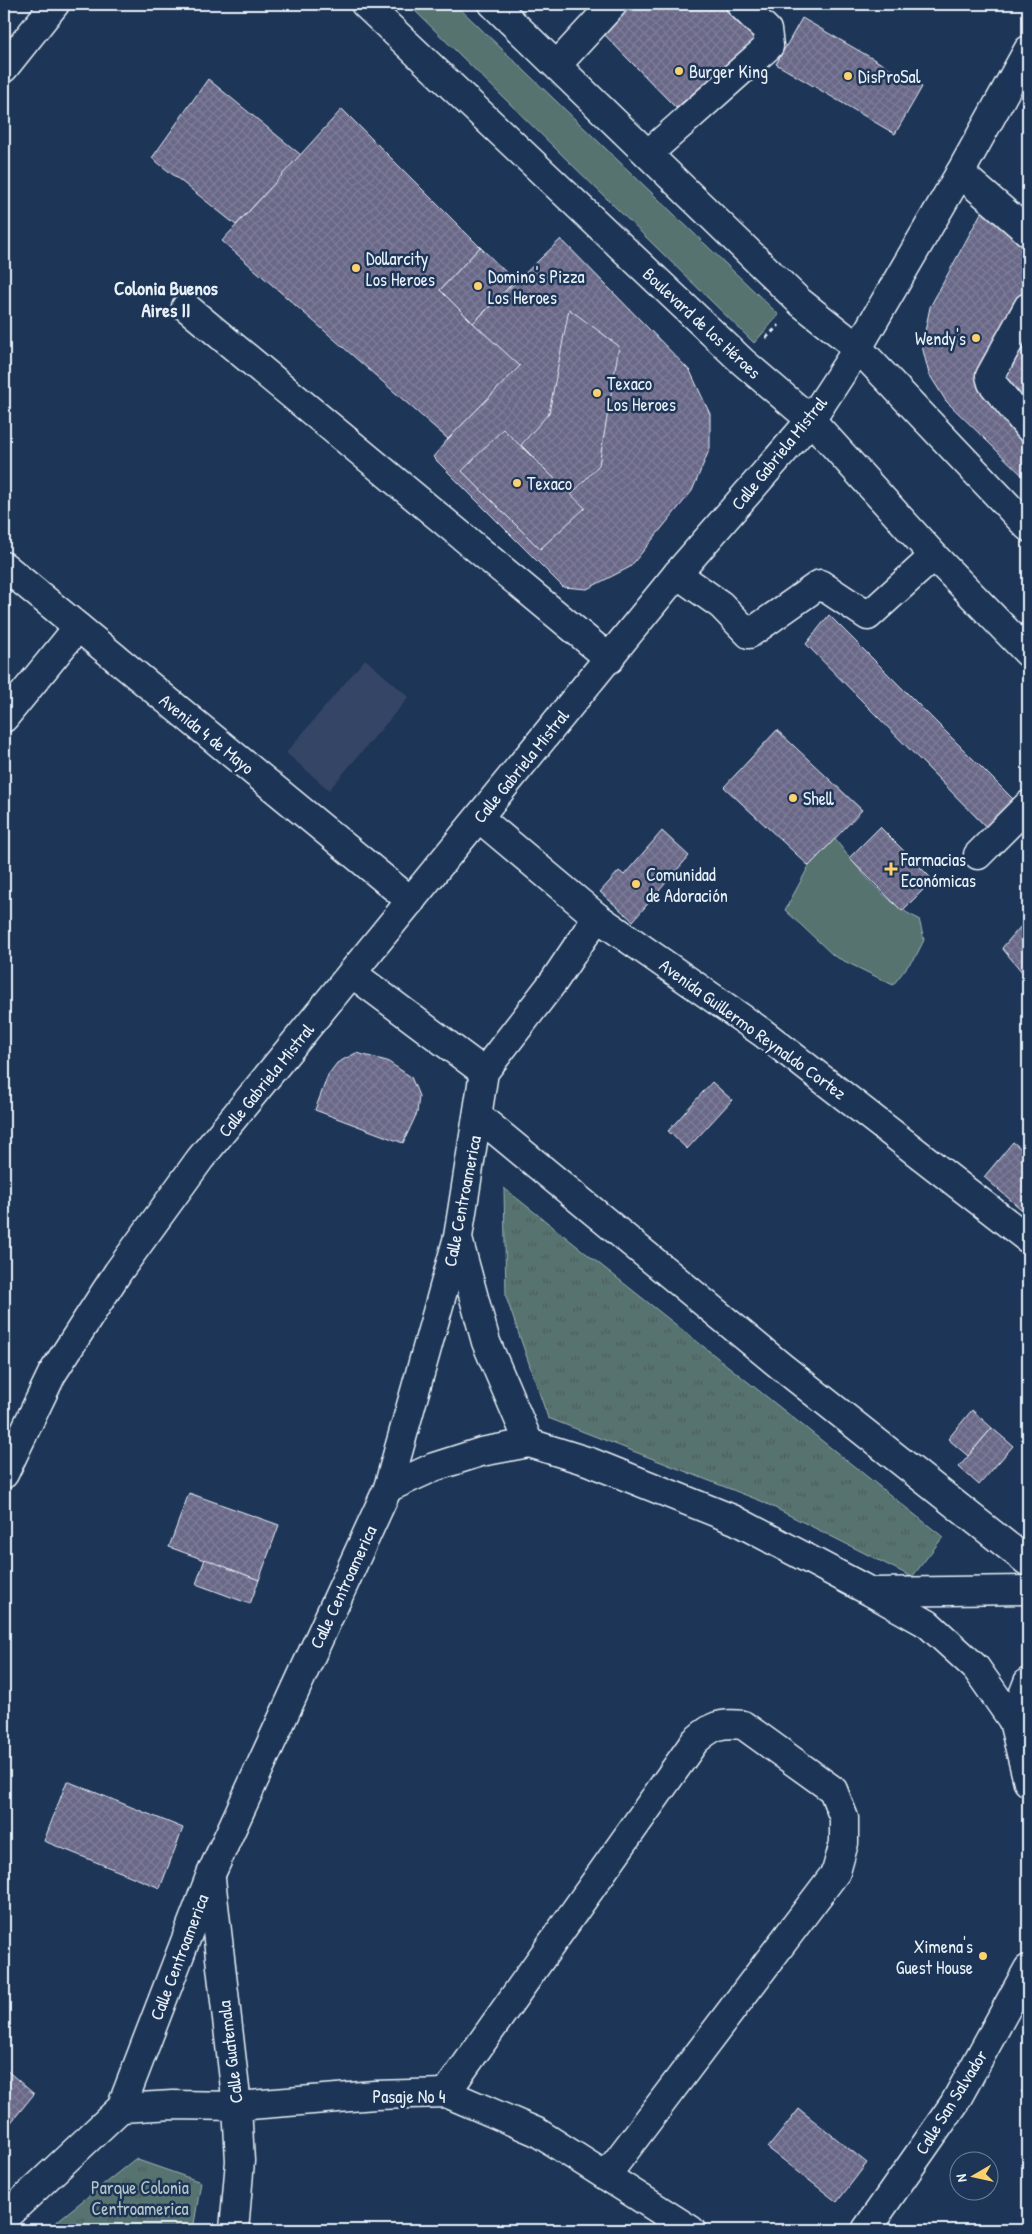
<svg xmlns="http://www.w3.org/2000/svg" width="1032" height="2234" viewBox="0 0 1032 2234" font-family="'Patrick Hand',sans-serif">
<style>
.built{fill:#344465}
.green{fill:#577370;stroke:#a0b2b4}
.park{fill:url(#park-tufts);stroke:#a0b2b4}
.building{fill:url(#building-cross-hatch);stroke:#e8f1f8}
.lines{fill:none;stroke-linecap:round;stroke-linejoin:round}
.minor-casing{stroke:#e8f1f8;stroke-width:31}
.major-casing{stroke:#e8f1f8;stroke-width:31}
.path{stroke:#e8f1f8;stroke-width:3;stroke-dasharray:4 4;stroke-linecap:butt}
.minor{stroke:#1d3557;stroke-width:28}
.major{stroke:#1d3557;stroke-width:28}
.poi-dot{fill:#ffd166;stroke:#1d3557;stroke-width:2}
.labels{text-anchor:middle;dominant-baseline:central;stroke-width:5;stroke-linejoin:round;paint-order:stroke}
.poi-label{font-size:18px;fill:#e8f1f8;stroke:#1d3557;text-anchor:start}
.street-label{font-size:18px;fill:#e8f1f8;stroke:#1d3557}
.park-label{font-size:18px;fill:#b5c5c8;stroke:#1d3557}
.neighbourhood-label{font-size:19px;font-weight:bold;fill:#e8f1f8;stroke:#1d3557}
</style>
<defs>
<pattern id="park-tufts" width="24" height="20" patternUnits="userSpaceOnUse" patternTransform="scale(1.25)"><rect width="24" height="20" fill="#577370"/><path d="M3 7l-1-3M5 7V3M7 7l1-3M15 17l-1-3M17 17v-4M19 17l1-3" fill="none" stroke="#4e5b5b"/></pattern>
<pattern id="building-cross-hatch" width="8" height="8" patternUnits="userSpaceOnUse" patternTransform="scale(1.25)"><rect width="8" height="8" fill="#696787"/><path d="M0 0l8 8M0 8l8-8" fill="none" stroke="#7e7d99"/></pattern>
</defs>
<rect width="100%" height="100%" fill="#1d3557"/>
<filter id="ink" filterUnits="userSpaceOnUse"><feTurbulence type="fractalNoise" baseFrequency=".02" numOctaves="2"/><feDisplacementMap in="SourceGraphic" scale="10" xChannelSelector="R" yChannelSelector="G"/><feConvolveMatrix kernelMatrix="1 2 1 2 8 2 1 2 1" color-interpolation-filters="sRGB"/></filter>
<g filter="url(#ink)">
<path class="built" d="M365,659L409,697L329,790L286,753Z"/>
<g class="green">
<path d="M408,4H455L779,315L754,343Z"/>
<path d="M835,839C856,867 887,905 919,919L924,940L917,954L893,985L834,956L785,910L809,866Z"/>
</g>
<g class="park">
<path d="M504,1188L943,1537L912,1577L761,1501L548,1418L506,1297Z"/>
<path d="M135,2159L201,2182L193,2230H46Z"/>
</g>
<g class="building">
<path d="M619,4H732L762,33L676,108L597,27Z"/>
<path d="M802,18L922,87L895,134L776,64Z"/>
<path d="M208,79L301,155L236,225L152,158Z"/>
<path d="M342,109L480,247L440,290L520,366L448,439L222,241Z"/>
<path d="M987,202L1028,226V481L946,401L929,374L922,346L930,307Z"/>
<path d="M561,239L690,371L710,414V448L692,491L630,567L587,589L563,587L433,457L448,439L520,366L473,323Z"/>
<path d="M480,247L515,281L473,323L440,290Z"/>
<path d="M569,309L619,346L599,465L571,495L521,445L549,413Z"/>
<path d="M503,429L585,508L540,549L462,471Z"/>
<path d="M829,615L1017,803L991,832L806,644Z"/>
<path d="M777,730L862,810L809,866L724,787Z"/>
<path d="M880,827L933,880L902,911L849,858Z"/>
<path d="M662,831L689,856L633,921L600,892L619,871L624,875Z"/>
<path d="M1028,918V979L1002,948Z"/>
<path d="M356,1053L387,1061L411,1077L419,1096L417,1113L403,1143L315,1110L328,1075L337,1063Z"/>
<path d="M712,1082L732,1100L687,1149L668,1131Z"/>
<path d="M1013,1142L1028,1154V1200L1021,1209L984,1177Z"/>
<path d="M972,1410L992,1428L968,1456L948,1439Z"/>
<path d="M992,1428L1013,1446L979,1485L959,1467Z"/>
<path d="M189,1493L279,1525L259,1580L169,1547Z"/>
<path d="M205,1559L259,1580L250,1604L196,1584Z"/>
<path d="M67,1781L183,1828L160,1888L44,1841Z"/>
<path d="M4,2068L34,2094L4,2131Z"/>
<path d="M1028,2081V2096L1021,2092Z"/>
<path d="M799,2109L867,2163L837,2202L768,2148Z"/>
</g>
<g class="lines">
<g class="minor-casing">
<g id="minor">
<path d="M557,65L613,4"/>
<path d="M4,68L55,4"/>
<path d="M649,153L769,46L767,30L740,4"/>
<path d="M960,173L1028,232"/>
<path d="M186,307L610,659"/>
<path d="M1028,307L990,376L992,383L1028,427"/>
<path d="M4,566L411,901"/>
<path d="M677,574L721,605L749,634L820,584L868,616L934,556"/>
<path d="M4,718L78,627"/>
<path d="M479,818L597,917L763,1033L1028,1239"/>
<path d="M978,855L1028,805"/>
<path d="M353,974L484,1072"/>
<path d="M478,1116L782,1367L1028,1562"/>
<path d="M458,1239L486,1342L529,1443"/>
<path d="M4,1474L52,1374L118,1272L200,1159L677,574L811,420L858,348L960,173L1028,50"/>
<path d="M388,1488L434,1467L481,1452L529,1443L590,1462L735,1520L871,1592L928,1624L976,1668L1013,1721"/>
<path d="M873,1592L1028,1590"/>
<path d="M1028,1682L1013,1721L1028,1782"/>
<path d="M211,1879L237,2106L240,2161L234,2230"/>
<path d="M446,2093L695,1741C712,1726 720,1722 743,1725L833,1790L844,1818V1843L836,1872L606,2176"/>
<path d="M121,2108L173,2105L237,2106L375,2095L446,2093L537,2132L691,2230"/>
<path d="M4,2218L121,2108L211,1874L388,1488L458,1237L484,1072L554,981L597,917"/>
<path d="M866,2230L954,2104L1028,1969"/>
</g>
</g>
<g class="major-casing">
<g id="major">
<path d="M365,4L743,362L811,420L934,556L1028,653"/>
<path d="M493,4L800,302L858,348L1028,527"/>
</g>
</g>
<path class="path" d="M766,338L779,325"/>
<use href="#minor" class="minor"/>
<use href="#major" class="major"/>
</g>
</g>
<g class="poi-dot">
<circle cx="679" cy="71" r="5"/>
<circle cx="848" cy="76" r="5"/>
<circle cx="356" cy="268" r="5"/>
<circle cx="478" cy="286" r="5"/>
<circle cx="976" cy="338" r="5"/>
<circle cx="597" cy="393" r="5"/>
<circle cx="517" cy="483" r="5"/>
<circle cx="793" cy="798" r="5"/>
<path d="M888.5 861.5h5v5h5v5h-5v5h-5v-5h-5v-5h5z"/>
<circle cx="636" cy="884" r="5"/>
<circle cx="983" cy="1956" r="5"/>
</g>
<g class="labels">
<g class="poi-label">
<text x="689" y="71">Burger King</text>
<text x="858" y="76">DisProSal</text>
<text x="366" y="258">Dollarcity<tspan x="366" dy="21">Los Heroes</tspan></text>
<text x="488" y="276">Domino's Pizza<tspan x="488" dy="21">Los Heroes</tspan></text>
<text x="966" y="338" text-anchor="end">Wendy's</text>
<text x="607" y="383">Texaco<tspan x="607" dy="21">Los Heroes</tspan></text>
<text x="527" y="483">Texaco</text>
<text x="803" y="798">Shell</text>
<text x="901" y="859">Farmacias<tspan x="901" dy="21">Económicas</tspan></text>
<text x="646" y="874">Comunidad<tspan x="646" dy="21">de Adoración</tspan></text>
<text x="973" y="1946" text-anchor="end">Ximena's<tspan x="973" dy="21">Guest House</tspan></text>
</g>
<g class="street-label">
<text transform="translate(702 323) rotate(43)">Boulevard de los Héroes</text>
<text transform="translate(779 453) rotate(-51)">Calle Gabriela Mistral</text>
<text transform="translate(207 734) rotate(39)">Avenida 4 de Mayo</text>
<text transform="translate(521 766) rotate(-51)">Calle Gabriela Mistral</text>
<text transform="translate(753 1029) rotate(36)">Avenida Guillermo Reynaldo Cortez</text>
<text transform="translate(266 1080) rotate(-51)">Calle Gabriela Mistral</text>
<text transform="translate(462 1201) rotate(-79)">Calle Centroamerica</text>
<text transform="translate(343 1587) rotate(-65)">Calle Centroamerica</text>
<text transform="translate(179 1957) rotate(-69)">Calle Centroamerica</text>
<text transform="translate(230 2052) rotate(-97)">Calle Guatemala</text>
<text x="409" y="2096">Pasaje No 4</text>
<text transform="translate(951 2102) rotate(-58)">Calle San Salvador</text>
</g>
<g class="park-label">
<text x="140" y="2187">Parque Colonia<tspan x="140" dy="21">Centroamerica</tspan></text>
</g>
<g class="neighbourhood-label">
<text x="166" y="288">Colonia Buenos<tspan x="166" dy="22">Aires II</tspan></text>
</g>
</g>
<rect width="1032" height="2234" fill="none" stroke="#1d3557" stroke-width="20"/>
<rect x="10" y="10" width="1012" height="2214" fill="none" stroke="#e8f1f8" stroke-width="2" filter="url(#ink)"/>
<g transform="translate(974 2176) rotate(261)"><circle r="24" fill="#1d3557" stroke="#6e8097"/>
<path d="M0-4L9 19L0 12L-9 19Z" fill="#ffd166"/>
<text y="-8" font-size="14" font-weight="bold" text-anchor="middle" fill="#e8f1f8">N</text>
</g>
</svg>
